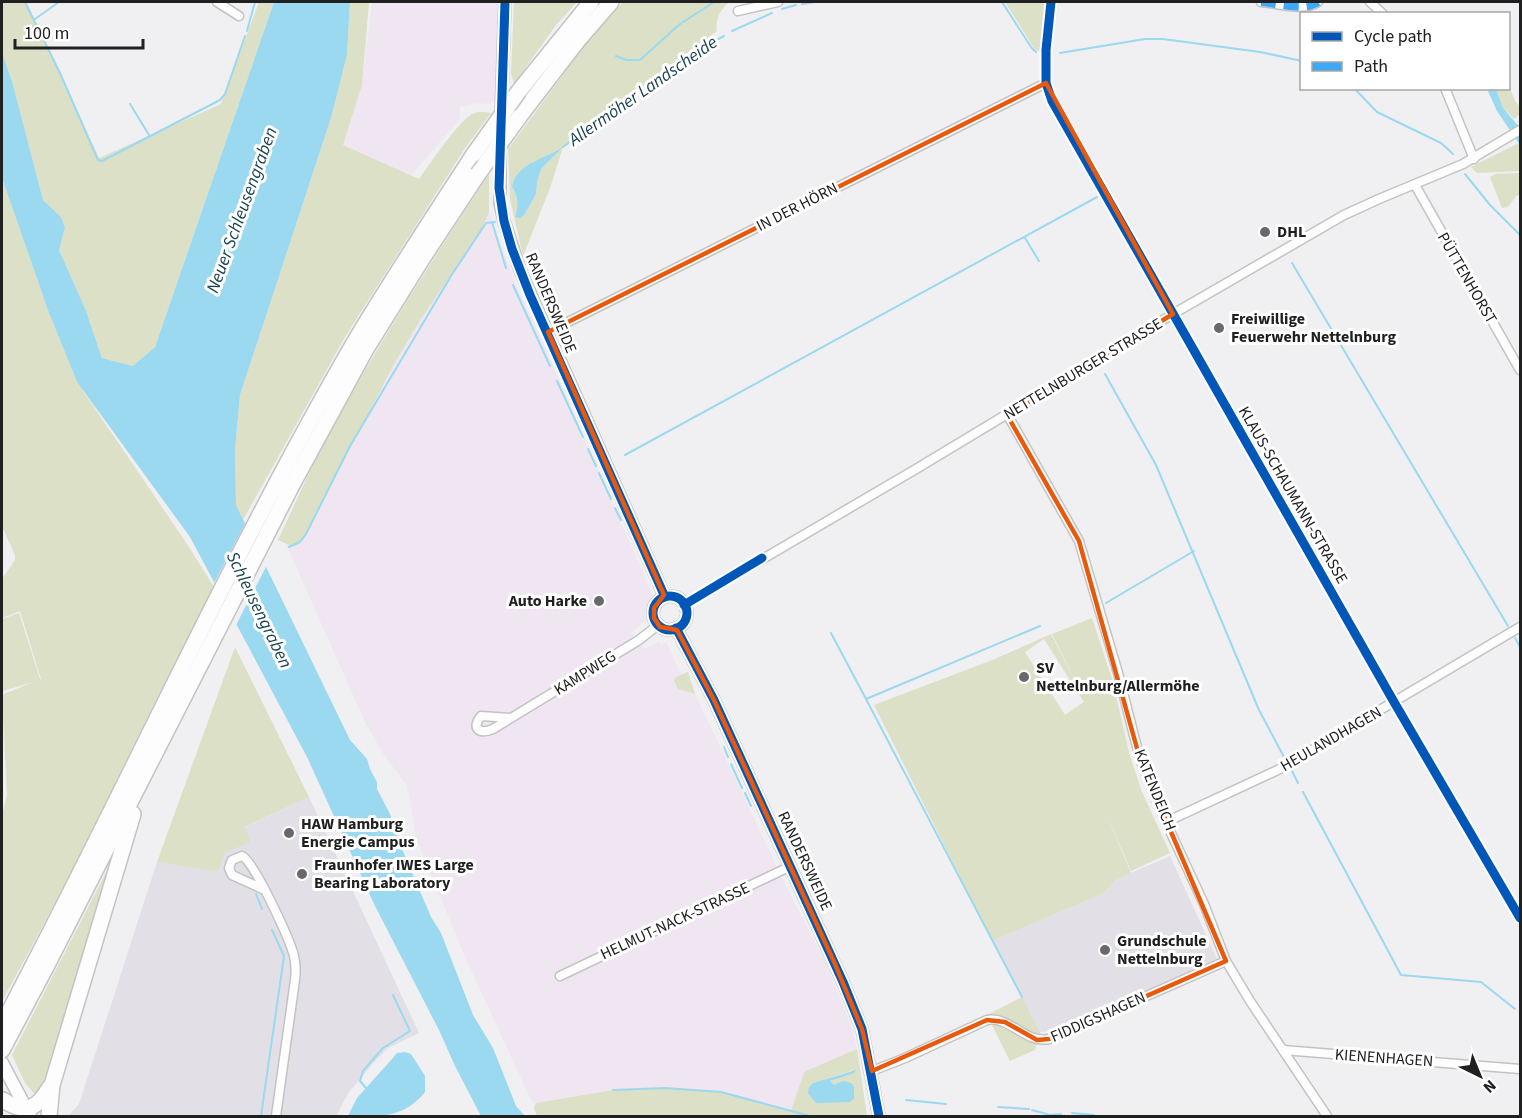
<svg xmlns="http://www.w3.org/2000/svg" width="1522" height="1118" viewBox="0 0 1522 1118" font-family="'Source Sans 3',sans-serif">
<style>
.built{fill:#e2dfe6}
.industrial{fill:#efe6f1}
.green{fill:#dbe0c7;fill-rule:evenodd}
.water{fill:#9bd9f0}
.pier{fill:#f0eff1}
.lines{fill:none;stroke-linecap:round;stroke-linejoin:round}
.stream{stroke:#9bd9f0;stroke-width:2}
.minor-casing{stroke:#c3c3c4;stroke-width:11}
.tertiary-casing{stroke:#c3c3c4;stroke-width:14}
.secondary-casing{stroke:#c3c3c4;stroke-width:15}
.motorway-casing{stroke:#c3c3c4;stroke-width:18}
.minor{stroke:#fdfdfd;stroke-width:8}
.tertiary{stroke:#fdfdfd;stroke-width:10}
.secondary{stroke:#fdfdfd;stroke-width:12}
.motorway{stroke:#fdfdfd;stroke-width:15}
.motorway-bridge-casing{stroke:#c3c3c4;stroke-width:18;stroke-linecap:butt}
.motorway-bridge{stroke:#fdfdfd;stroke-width:15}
.quiet{stroke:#3fa9f5;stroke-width:8;stroke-dasharray:15 8;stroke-linecap:butt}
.cycleway-casing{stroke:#fff;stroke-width:13}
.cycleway{stroke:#0057b8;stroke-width:9}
.marked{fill:none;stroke:#e8590c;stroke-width:4.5;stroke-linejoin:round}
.poi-dot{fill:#69686a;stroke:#fff;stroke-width:2}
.labels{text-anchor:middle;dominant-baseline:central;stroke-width:6;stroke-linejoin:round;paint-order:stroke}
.street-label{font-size:16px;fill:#212021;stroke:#fff}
.poi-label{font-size:16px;font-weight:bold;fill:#212021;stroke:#fff;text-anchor:start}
.water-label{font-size:18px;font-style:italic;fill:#1b4451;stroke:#fff}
</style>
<rect width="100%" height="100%" fill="#f0eff1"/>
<g class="built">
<path d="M309,797L419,1033L388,1048L377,1059L349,1092L336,1116H68L79,1104L157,862L218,872L226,852L244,828Z"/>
<path d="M1170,856L1217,959L1057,1030L1040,1032L992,941L1102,894L1117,879Z"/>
</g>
<g class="industrial">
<path d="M372,2H498L496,98L489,104L477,103L460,107L459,120L411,175L343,145L362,85Z"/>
<path d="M489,212L517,288L540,336L653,596L647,619L631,633L645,649L659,642L661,645L666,642L681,674L688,672L695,694L783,880L828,967L852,1029L857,1049L804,1072L792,1111L756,1101L613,1090L536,1103L531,1100L465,957L416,838L407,785L384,755L365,722L286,544L291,546L306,534L393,366L419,322L482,229Z"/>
</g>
<g class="green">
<path d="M2,2H26L99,158L221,104L259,2H274L155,347L133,366L102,358L85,308L59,250L65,228L61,217L43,200L12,81L2,53Z"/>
<path d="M350,2H369L362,85L343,145L419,179C431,163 456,124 472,114C478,111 484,112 491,113L465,148L345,337L243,520L236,505L235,450L240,395L331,118L347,55Z"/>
<path d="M514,2H577L556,25L514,84L511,73Z"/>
<path d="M623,2H729C720,11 715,18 717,31L563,147L550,188L523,256L510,199L508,149L586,44ZM560,150L541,169L537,182L536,194L525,214L518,209L516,194L512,187L533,162L552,155Z"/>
<path d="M1005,2H1046L1041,51L1036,50L1032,45Z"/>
<path d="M1509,86L1515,101L1520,107V114L1514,119L1503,108L1496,89L1508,88Z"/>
<path d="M1519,143L1520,171L1477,173L1471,167Z"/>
<path d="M1520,173V194L1516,196L1508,207L1502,208L1490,177L1495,174Z"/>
<path d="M489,174V212L482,229L419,322L393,366L306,534L300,542L291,546L278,540C295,505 309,470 328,436C377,346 432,260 489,174Z"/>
<path d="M2,178L49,313L77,382L187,544L214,587C141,724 78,866 2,1001V816L7,795L2,695L33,682L3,691L2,686V619L19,613L40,679H41L20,611L2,618V579L15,560V555L2,526Z"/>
<path d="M1092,618L1112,679L1130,756L1142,792L1170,853L1131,871L1103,806L1131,873L1117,879L1102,894L992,941L874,705L995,659L1051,634L1082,695L1052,634ZM1044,639L1084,702L1065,715L1025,652Z"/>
<path d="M235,647L309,797L245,827L251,842L226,852L218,872L157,862Z"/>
<path d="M688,672L695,694L678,689L674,681L676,677Z"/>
<path d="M113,859L44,1089L38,1098L25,1083L12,1055Z"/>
<path d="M1022,997L1040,1032L1035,1050L1010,1061L987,1015Z"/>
<path d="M857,1049L867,1116H537L534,1108L536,1103L613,1090L665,1088L721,1092L791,1111L804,1072ZM854,1070L848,1074L830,1081L832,1085H836L854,1099L850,1102L814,1101L813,1083Z"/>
</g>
<g class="water">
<path d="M274,2H350L347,55L331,118L240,395L235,450L236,505L350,740L367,759L370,769L377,782V789L390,814L399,842L431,917L441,933L473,1015L493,1048L516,1106L525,1116H481L455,1066L439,1030L375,906L307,757L190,537L77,382L49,313L2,178V53L12,81L43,200L61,217L65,228L59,250L85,308L102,358L133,366L155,347Z"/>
<path d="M1487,89H1496L1503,108L1520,128V145L1497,111Z"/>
<path d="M563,147L541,169L537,182L536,194L525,214L520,218L515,217C519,207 518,195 512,187C517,162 546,159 563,147Z"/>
<path d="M405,1052L411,1054L425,1076V1092C404,1118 380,1117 348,1116L357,1098L392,1059L397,1053Z"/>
<path d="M856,1070L854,1073L830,1081L834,1085L843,1081L851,1083L854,1087V1099L850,1102L816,1103L808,1093L809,1087L813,1083Z"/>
</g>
<path class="pier" d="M247,520L268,563L235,627L213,585Z"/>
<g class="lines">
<g class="stream">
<path d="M25,2L60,73L98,160L102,161L220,100L225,94L245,36"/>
<path d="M1002,2L1031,47L1036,52"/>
<path d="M802,4L815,2"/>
<path d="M782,9L796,5"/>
<path d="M35,19L59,2"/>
<path d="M247,31L255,2"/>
<path d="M732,31L772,13"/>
<path d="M1060,53L1145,39H1163L1260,52L1302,61"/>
<path d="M616,56L626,60H640L680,24L714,2"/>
<path d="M1354,88L1377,112L1441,143L1453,154"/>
<path d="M130,104L149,135"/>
<path d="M563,147L698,50L724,36"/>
<path d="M1465,174L1490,205L1520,235"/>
<path d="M492,222L506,268"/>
<path d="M1025,238L1039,261"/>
<path d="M1292,263L1508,626"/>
<path d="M513,285L550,366"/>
<path d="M1105,374L1156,465L1259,710L1284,757"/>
<path d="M557,381L583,437"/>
<path d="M588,449L596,466"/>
<path d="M625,455L1097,197"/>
<path d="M599,473L611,499"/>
<path d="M615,508L621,520"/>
<path d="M289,547L300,542L306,534L350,446L451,276L486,223L495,222"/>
<path d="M1106,603L1194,551"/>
<path d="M831,633L866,699L1040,626"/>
<path d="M1515,638L1520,647"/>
<path d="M866,699L1022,997"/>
<path d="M724,747L728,757"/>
<path d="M731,764L742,788"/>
<path d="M1291,769L1298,783"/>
<path d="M1303,792L1401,975L1481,982L1515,1009"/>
<path d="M745,793L751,806"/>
<path d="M256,894L262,909"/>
<path d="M366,1088L360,1081L363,1071L383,1048L410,1031L393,995"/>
<path d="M613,1090L665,1088L721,1092L810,1116"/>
<path d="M906,1100L946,1104"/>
<path d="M998,1107L1029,1109"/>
<path d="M1032,1110L1050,1115L1061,1114"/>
<path d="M1072,1113L1094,1115"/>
<path d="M261,1116L284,956L272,930"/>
</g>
<g class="minor-casing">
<g id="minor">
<path d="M217,2L239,16"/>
<path d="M1051,2L1046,50V83L1052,101L1394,702L1520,918"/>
<path d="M1261,2C1277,3 1304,12 1318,2"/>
<path d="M1370,2L1383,14"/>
<path d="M738,11L778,2"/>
<path d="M1445,88L1474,159"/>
<path d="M1415,185L1520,370"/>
<path d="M548,332L1046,83"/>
<path d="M1007,414L1079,541L1118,673L1140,759L1164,818L1204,904L1226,961L1250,1001L1327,1116"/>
<path d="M684,605L916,469L1173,314L1344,215L1379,199L1463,164L1520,130"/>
<path d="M511,718L481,716C471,728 479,735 493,729L639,640L658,625"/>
<path d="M1166,822L1282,768L1520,627"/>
<path d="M265,890L232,875L229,868L232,860L242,856C254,861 290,940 294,956C296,964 296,972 295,980L276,1116"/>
<path d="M560,976L791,866"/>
<path d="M1283,1050L1520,1069"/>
<path d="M872,1071L905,1058L987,1020C1011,1016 1025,1044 1049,1039L1226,961"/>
</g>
</g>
<g class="tertiary-casing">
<g id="tertiary">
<path d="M501,115L505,2"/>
<path d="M500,143V203L504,221L520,270L665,597"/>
<circle cx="670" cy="613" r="17"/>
<path d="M676,628L714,700L843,982L862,1029L879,1116"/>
</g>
</g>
<g class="secondary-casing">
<path id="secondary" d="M2,1063L30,1116"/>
</g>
<g class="motorway-casing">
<g id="motorway">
<path d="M519,91L591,2"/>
<path d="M519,117L579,39L611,2"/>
<path d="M2,1025C122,799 226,564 354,343C392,279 434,216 474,154"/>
<path d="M2,1050L47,965L291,487L366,349L422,259L478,174"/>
<path d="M3,1100C26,1115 37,1109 50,1087"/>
<path d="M49,1116L52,1085L133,814"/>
</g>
</g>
<use href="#minor" class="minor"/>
<use href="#tertiary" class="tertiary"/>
<use href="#secondary" class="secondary"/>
<use href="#motorway" class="motorway"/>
<g class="motorway-bridge-casing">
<g id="motorway-bridge">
<path d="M474,154L519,91"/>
<path d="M478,174L519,117"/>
</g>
</g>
<use href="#motorway-bridge" class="motorway-bridge"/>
<path class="quiet" d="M1261,2C1277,3 1304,12 1318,2"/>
<g class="cycleway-casing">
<g id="cycleway">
<path d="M505,2L499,188L504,221L512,249L530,295L665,597"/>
<path d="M1051,2L1046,50V83L1052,101L1394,702L1520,918"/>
<circle cx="670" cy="613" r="17"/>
<path d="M684,605L762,558"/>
<path d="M676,628L714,700L843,982L862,1029L879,1116"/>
</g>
</g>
<use href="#cycleway" class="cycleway"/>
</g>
<path class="marked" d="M1046,83L1173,314L1007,415L1079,541L1140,759L1226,961L1049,1039L1037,1040L1005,1022L987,1020L872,1071L862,1029L835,964L714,700L677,630L660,627L654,618V608L664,595L548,332Z"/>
<g class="poi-dot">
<circle cx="1265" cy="232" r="6"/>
<circle cx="1219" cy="328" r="6"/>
<circle cx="599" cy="601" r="6"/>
<circle cx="1024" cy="677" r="6"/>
<circle cx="289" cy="833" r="6"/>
<circle cx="302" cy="874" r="6"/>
<circle cx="1105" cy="950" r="6"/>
</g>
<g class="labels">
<g class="street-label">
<text transform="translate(797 207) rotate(-27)">IN DER HÖRN</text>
<text transform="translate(1467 278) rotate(60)">PÜTTENHORST</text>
<text transform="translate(551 303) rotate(67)">RANDERSWEIDE</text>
<text transform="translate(1083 369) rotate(-31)">NETTELNBURGER STRASSE</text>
<text transform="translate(1293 495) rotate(60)">KLAUS-SCHAUMANN-STRASSE</text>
<text transform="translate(585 673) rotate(-32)">KAMPWEG</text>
<text transform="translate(1331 739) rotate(-30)">HEULANDHAGEN</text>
<text transform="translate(1155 790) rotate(68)">KATENDEICH</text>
<text transform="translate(805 861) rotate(65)">RANDERSWEIDE</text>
<text transform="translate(675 921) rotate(-25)">HELMUT-NACK-STRASSE</text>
<text transform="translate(1098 1017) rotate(-24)">FIDDIGSHAGEN</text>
<text transform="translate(1384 1058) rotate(4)">KIENENHAGEN</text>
</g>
<g class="poi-label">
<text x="1277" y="232">DHL</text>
<text x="1231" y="319">Freiwillige<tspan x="1231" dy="18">Feuerwehr Nettelnburg</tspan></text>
<text x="587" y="601" text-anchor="end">Auto Harke</text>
<text x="1036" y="668">SV<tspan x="1036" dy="18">Nettelnburg/Allermöhe</tspan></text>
<text x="301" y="824">HAW Hamburg<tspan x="301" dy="18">Energie Campus</tspan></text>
<text x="314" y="865">Fraunhofer IWES Large<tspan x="314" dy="18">Bearing Laboratory</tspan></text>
<text x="1117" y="941">Grundschule<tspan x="1117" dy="18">Nettelnburg</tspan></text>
</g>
<g class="water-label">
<text transform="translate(643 91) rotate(-35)">Allermöher Landscheide</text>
<text transform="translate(242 210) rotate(-70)">Neuer Schleusengraben</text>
<text transform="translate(259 610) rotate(64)">Schleusengraben</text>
</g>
</g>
<rect width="1522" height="1118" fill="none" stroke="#212021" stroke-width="6"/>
<rect x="1300" y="12" width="210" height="78" fill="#ffffff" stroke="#a6a6a6" stroke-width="1.5"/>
<rect x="1312" y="32" width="30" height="9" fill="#0057b8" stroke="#a6a6a6" stroke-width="1.5"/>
<text x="1354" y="42" font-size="18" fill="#212021">Cycle path</text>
<rect x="1312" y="62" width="30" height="9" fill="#3fa9f5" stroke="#a6a6a6" stroke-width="1.5"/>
<text x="1354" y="72" font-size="18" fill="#212021">Path</text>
<g transform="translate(1480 1076) rotate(137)" stroke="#ffffff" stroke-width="4.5" paint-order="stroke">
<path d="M0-4.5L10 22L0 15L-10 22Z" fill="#212021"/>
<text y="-9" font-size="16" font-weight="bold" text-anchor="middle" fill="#212021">N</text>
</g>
<path d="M15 39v9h128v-9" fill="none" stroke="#212021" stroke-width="3"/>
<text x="24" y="39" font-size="18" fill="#212021" stroke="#ffffff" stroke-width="4.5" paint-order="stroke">100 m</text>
</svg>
